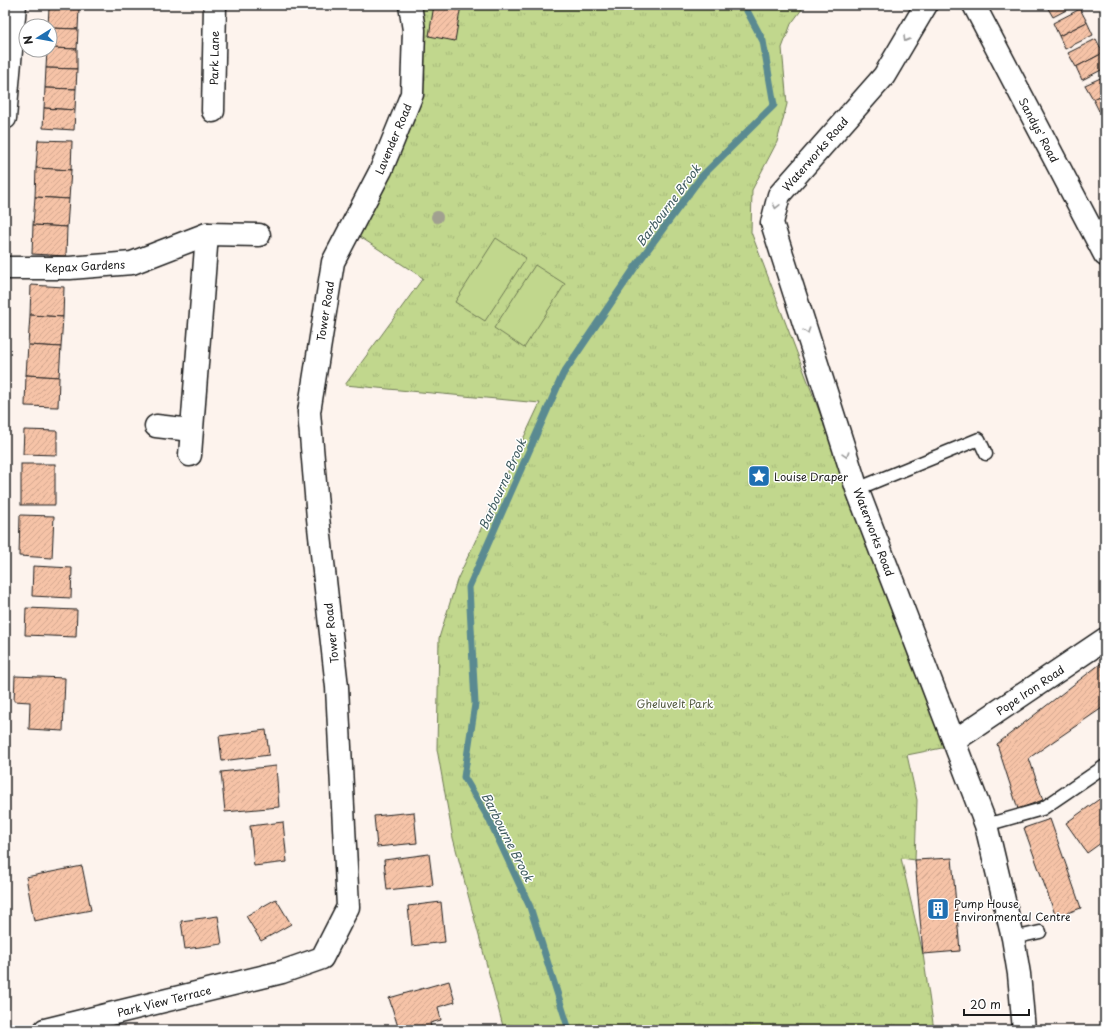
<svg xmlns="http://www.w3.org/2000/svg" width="1110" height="1035" viewBox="0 0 1110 1035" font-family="'Playpen Sans',sans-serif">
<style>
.park{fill:url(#park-tufts);stroke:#6e7a54}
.pitch{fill:#c1d78d;stroke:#6e7a54}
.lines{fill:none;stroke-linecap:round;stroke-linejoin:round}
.stream{stroke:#5a8a91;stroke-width:7}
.building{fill:url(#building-hatch);stroke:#1c1c1c}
.lane-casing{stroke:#1c1c1c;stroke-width:15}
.street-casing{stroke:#1c1c1c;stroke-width:25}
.lane{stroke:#fff;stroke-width:12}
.street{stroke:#fff;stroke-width:22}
.tree{fill:#a1a090}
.oneway{stroke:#999}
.labels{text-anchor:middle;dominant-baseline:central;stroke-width:3;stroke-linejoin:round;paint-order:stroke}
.street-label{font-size:11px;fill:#1c1c1c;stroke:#fff}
.poi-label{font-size:11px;fill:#1c1c1c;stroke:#fff;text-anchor:start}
.park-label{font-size:11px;fill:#565d44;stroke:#fff}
.water-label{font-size:12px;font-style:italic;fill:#405c60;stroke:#fff}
</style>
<defs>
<pattern id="park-tufts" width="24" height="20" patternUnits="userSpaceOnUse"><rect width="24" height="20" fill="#c1d78d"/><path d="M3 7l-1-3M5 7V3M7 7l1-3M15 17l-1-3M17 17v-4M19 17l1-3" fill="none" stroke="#a5b879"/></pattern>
<pattern id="building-hatch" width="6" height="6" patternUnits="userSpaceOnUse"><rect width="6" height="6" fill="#f6c3a7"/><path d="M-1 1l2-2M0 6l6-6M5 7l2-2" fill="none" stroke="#d2a78f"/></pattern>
</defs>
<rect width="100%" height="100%" fill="#fdf3ed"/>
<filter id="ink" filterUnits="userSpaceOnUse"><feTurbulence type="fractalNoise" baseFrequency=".025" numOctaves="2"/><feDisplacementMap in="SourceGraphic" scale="8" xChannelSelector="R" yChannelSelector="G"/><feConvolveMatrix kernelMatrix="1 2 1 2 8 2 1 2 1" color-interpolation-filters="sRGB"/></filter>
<g filter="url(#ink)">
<path class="park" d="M417,5H805L791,24L782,48L787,104L777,142L752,190L751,232L947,747L907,755L917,800L915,860L901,858L923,954L934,1030H504L453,838L437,749L439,638L457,580L540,403L345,385L423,278L357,235L425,79Z"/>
<g class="pitch">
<path d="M496,238L526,258L485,321L455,302Z"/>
<path d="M535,265L565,284L524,348L494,328Z"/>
</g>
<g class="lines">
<path class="stream" d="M569,1030L530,907L489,819L464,777L475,704L469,587L563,374L640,260L701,177L774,105L763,41L744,5"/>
</g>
<g class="building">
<path d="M49,5H79V9L49,8Z"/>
<path d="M434,5H461L455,41L429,36Z"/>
<path d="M1046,5H1076L1053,17Z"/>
<path d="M49,8L79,9L78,29L50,28V26H48Z"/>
<path d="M1080,9L1087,22L1059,36L1053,23Z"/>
<path d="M1087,22L1093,35L1065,49L1059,36Z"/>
<path d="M50,28L78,29L77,49L50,48Z"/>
<path d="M1096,39L1103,53L1076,67L1068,53Z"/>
<path d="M50,48L77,49V69L46,68L47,50H50Z"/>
<path d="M1103,53L1105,56V68L1082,80L1076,67Z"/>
<path d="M46,68L77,69L76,89L45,88Z"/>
<path d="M1105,76V93L1093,99L1085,85Z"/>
<path d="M45,88L76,89L75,110L44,108Z"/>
<path d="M1105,93V108L1099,111L1093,99Z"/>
<path d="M44,108L75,110L74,130L43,128Z"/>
<path d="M38,140L72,141L71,170L36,168Z"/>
<path d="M36,168L71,170L69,199L35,197Z"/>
<path d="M35,197L69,199L67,227L33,225Z"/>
<path d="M33,225L67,227L66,256L32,254Z"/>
<path d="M31,285L64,287L63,317L30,315Z"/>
<path d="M30,315L63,317L61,347L28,345Z"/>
<path d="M28,345L61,347L59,377L26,375Z"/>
<path d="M26,375L59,377L58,407L25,406Z"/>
<path d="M24,430L57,431V455L23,454Z"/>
<rect x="21" y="464" width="34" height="41"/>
<path d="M20,515L54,516L52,558L19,556Z"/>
<path d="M33,566L72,568L71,598L32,596Z"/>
<path d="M26,608L77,610L76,637L25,635Z"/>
<path d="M1104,661L1105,706L1029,758L1043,800L1018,809L997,744Z"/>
<path d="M15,676L65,678L63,731L29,729L30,702L14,701Z"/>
<path d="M266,730L269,755L222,761L219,736Z"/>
<path d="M276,766L279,807L225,812L221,772Z"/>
<path d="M1105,795V840L1087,853L1066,823Z"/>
<path d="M414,812L417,843L377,847L374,816Z"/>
<path d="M1050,819L1081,908L1056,917L1024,828Z"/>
<path d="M283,822L287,862L254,866L250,826Z"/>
<path d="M429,854L433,885L387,890L384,860Z"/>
<path d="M952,858L960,951L923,954L915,860Z"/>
<path d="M82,866L91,910L34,921L26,877Z"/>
<path d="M276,899L291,924L261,941L246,916Z"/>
<path d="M441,902L445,942L412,946L408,906Z"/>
<path d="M218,916L222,944L185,949L181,921Z"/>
<path d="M449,981L455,1002L438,1007L441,1020L430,1023L432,1030H399L389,998Z"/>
</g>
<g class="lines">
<g class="lane-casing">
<g id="lane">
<path d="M857,489L979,439L986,454"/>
<path d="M986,825L1042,809L1105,766"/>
<path d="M1013,938L1040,932"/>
</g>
</g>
<g class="street-casing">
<g id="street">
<path d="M926,5L884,76L779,195L772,223L857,489L986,825L1013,938L1019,974L1024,1030"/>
<path d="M974,5L1105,255"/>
<path d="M213,111L215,5"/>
<path d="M5,118L15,5"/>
<path d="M5,268H70L132,263L207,234L259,235"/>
<path d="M156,426L191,430"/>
<path d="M190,455L207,234"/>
<path d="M954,741L1105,639"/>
<path d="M45,1030L282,972L322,958L348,907L337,687L318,518L309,412L333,262L381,170L412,94L414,30L410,5"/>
</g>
</g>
<use href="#lane" class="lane"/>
<use href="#street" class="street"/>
</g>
<circle class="tree" cx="437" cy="217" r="6"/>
<defs><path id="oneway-chevron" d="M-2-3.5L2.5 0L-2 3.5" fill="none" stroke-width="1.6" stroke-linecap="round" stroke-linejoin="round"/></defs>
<g class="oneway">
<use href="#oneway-chevron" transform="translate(906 39) rotate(120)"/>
<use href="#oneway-chevron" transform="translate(776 206) rotate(103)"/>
<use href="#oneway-chevron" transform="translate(807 331) rotate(72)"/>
<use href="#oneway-chevron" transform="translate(846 455) rotate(72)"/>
</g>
</g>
<defs>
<g id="sight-square" transform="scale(1.15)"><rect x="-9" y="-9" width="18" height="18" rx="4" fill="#1f6fb2" stroke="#fff"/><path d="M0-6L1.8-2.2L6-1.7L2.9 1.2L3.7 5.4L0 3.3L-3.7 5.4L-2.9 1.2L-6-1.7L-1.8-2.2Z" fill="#fff"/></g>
<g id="building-square" transform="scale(1.15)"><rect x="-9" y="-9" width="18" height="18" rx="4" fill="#1f6fb2" stroke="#fff"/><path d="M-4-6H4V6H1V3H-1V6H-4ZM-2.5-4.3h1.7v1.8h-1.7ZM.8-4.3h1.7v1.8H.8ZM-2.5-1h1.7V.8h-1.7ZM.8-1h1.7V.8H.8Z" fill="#fff"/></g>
</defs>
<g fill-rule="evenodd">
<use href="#sight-square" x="759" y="476"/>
<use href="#building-square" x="938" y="909"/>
</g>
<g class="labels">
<g class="street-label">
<text transform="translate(214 58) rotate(-89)">Park Lane</text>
<text transform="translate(1039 130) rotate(62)">Sandys' Road</text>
<text transform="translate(393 139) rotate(-67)">Lavender Road</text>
<text transform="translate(815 154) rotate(-49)">Waterworks Road</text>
<text transform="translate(85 266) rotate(-3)">Kepax Gardens</text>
<text transform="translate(325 311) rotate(-81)">Tower Road</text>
<text transform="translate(874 532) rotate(69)">Waterworks Road</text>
<text transform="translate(331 633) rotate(-96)">Tower Road</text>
<text transform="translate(1030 690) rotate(-34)">Pope Iron Road</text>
<text transform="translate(164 1001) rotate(-14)">Park View Terrace</text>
</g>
<g class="poi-label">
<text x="774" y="476">Louise Draper</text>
<text x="954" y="903">Pump House<tspan x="954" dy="13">Environmental Centre</tspan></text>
</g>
<g class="park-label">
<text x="675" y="703">Gheluvelt Park</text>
</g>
<g class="water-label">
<text transform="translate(668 205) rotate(-53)">Barbourne Brook</text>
<text transform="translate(502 484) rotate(-66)">Barbourne Brook</text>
<text transform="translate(508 837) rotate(63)">Barbourne Brook</text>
</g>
</g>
<rect width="1110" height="1035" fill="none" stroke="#fff" stroke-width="20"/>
<rect x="10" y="10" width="1090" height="1015" fill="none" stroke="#1c1c1c" stroke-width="1.5" filter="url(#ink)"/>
<g transform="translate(38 38) rotate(259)"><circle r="19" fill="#ffffff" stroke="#a4a4a4"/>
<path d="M0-3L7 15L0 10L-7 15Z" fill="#1f6fb2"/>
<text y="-6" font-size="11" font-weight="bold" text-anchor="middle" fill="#1c1c1c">N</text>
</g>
<path d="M964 1009v6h65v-6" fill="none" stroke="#1c1c1c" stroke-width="2"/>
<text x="970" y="1009" font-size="12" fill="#1c1c1c" stroke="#ffffff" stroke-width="3" paint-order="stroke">20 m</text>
</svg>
